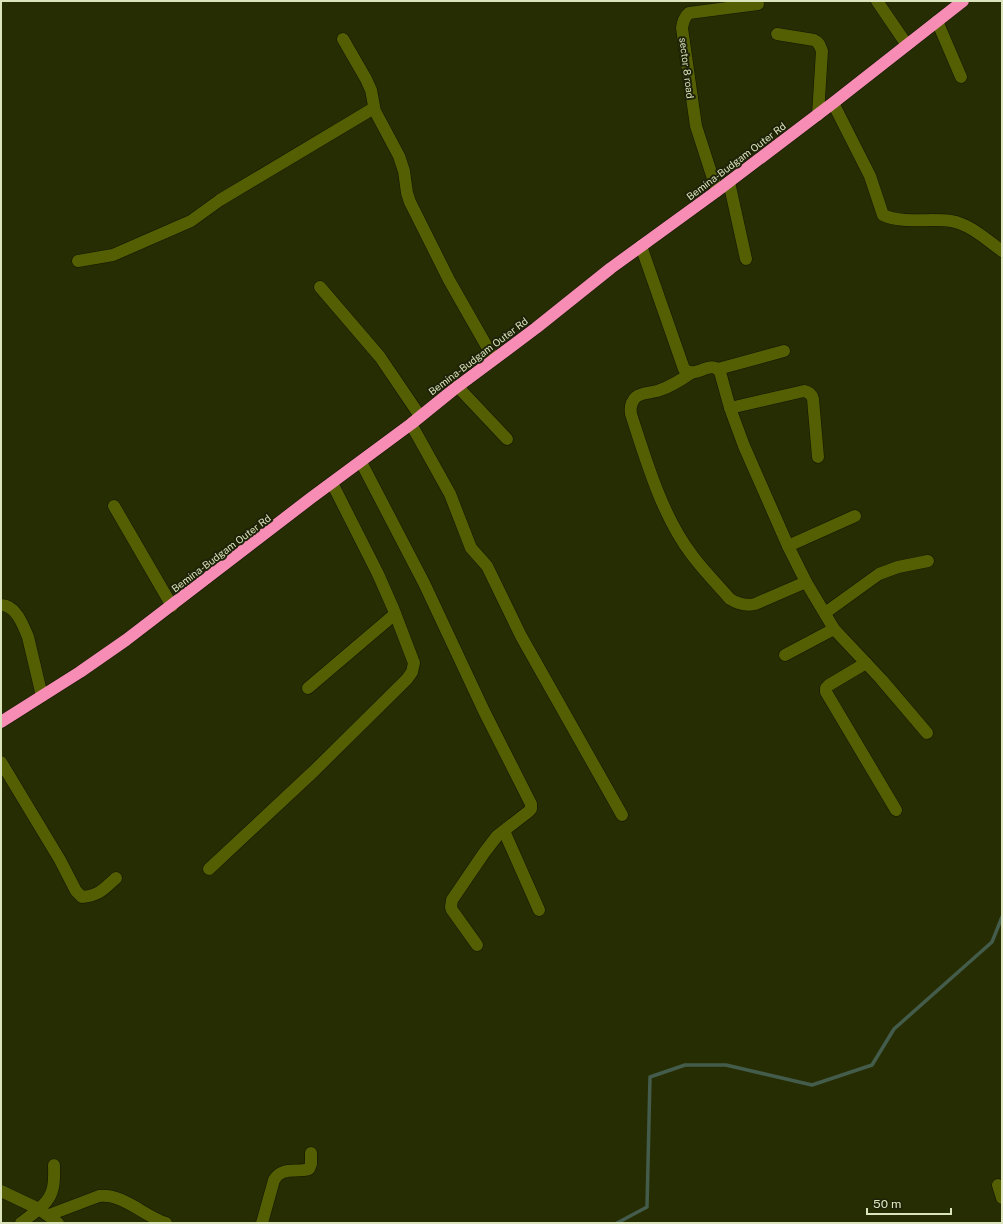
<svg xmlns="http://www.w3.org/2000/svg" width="1003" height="1224" viewBox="0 0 1003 1224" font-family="'Public Sans',sans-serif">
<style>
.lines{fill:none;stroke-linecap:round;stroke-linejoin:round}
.stream{stroke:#445c4b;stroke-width:3.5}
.minor-casing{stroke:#111400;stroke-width:13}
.highway-casing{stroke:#111400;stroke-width:13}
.minor{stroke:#545e02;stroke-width:12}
.highway{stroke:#f78db4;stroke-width:12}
.labels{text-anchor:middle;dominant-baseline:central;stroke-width:4;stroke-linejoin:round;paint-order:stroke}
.street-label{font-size:10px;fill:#dbe4bc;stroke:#1e2209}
</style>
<rect width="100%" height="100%" fill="#272d02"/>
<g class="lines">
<path class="stream" d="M617,1223L647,1207L650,1077L685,1065H726L812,1085L872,1065L894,1029L992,942L1002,917"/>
<g class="minor-casing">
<g id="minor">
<path d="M877,1L907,45"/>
<path d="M937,21L961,77"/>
<path d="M777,34L814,40C819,42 820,46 822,51L818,115"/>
<path d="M343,39L366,79L371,90L375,111L399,156L404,171L407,193L410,202L449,280L494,359"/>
<path d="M833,103L870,176L883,215C902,224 930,218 951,221C970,224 987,240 1002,251"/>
<path d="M729,182L746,259"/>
<path d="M717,191L696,126L682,28C683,22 684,17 689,13L758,4"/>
<path d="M641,246L684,369C697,380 710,358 720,372L730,408L744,446L788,546L806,582L834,629L881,679L927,733"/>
<path d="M78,261L113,255L191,221L220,200L374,108"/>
<path d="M320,287L380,357L420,416"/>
<path d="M718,369L784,351"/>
<path d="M691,373C681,380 672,386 660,390C653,393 642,392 636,397C631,402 630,408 631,414C646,460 662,516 692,555C703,570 717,584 730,599C738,604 746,606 755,604L806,582"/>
<path d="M457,386L507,439"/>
<path d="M730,408L804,391C809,392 812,394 813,399L818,457"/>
<path d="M411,424L450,494L471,548L487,566L521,636L622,815"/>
<path d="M361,462L424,583L484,711L531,804V809L528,812L497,836L484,853L452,900L451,907L452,910L477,945"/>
<path d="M114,506L172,606"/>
<path d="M788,546L855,516"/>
<path d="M1,605C16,605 23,625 28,637L42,696"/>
<path d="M825,613L879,574L898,567L928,561"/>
<path d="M785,655L834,629"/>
<path d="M866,663L829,685L826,688V692L896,810"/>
<path d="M308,688L395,614"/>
<path d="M1,762L60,860L76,891L82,897C99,896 105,888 116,878"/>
<path d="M504,831L539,910"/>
<path d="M209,869L314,771L407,679L412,672L414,663L393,608L378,574L332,483"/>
<path d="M998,1185L1002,1198"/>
<path d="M1,1191L39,1209L58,1223"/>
<path d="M49,1215L99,1196C123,1193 145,1217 166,1223"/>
<path d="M21,1223C32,1214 48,1205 52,1191C55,1183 54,1173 54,1165"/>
<path d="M262,1223L274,1180C282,1166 296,1173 309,1169L311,1164V1153"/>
</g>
</g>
<g class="highway-casing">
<path id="highway" d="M1,722L80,672L126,640L311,498L411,424L453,390L536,328L611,268L717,191L833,103L963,1"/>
</g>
<use href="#minor" class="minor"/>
<use href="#highway" class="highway"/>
</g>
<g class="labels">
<g class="street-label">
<text transform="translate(687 68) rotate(83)">sector 8 road</text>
<text transform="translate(736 161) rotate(-37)">Bemina-Budgam Outer Rd</text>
<text transform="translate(478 356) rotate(-37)">Bemina-Budgam Outer Rd</text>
<text transform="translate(221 553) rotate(-37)">Bemina-Budgam Outer Rd</text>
</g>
</g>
<rect width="1003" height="1224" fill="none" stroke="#dbe4bc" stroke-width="4"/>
<path d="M867 1208v6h84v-6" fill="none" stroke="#dbe4bc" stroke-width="2"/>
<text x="873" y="1208" font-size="12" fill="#dbe4bc" stroke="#1e2209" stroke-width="3" paint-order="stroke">50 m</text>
</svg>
